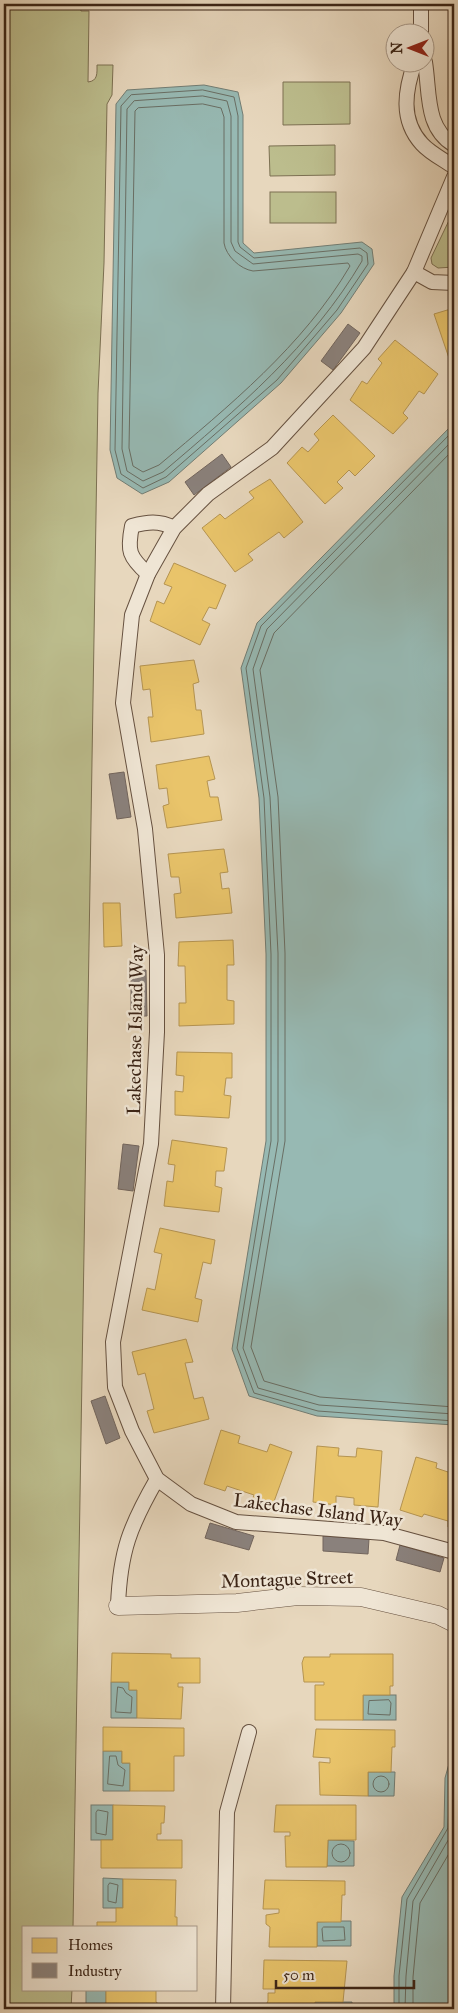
<svg xmlns="http://www.w3.org/2000/svg" width="458" height="2013" viewBox="0 0 458 2013" font-family="'IM FELL Great Primer',serif">
<style>
.green{fill:#bcbd8d;stroke:#7c7052}
.water{fill:#97b9b3;stroke:#727d74}
.homes{fill:#e9c46a;stroke:#b59451}
.industry{fill:#8a817c;stroke:#72655d}
.lines{fill:none;stroke-linecap:round;stroke-linejoin:round}
.shore{stroke:#696e64;stroke-width:1}
.minor-casing{stroke:#665140;stroke-width:16}
.tertiary-casing{stroke:#665140;stroke-width:19}
.minor{stroke:#efe5d4;stroke-width:14}
.tertiary{stroke:#efe5d4;stroke-width:18}
.labels{text-anchor:middle;dominant-baseline:central;stroke-width:5;stroke-linejoin:round;paint-order:stroke}
.street-label{font-size:19px;fill:#3b2416;stroke:#efe5d4}
</style>
<rect width="100%" height="100%" fill="#e7d7bd"/>
<filter id="stains"><feTurbulence type="fractalNoise" baseFrequency=".004" numOctaves="4"/><feColorMatrix values="0 0 0 0 .2 0 0 0 0 .09 0 0 0 0 .02 0 0 0 .5 -.17"/></filter>
<radialGradient id="worn" r=".72"><stop offset=".6" stop-color="#630" stop-opacity="0"/><stop offset="1" stop-color="#630" stop-opacity=".3"/></radialGradient>
<g class="green">
<path d="M4,4H80L81,11H89L88,82C98,81 97,73 97,65H113L112,95L107,104L104,263L98,393L73,1927H24V1989H72L71,2009H4Z"/>
<path d="M283,82H350V124L283,125Z"/>
<path d="M335,145V175L270,176L269,146Z"/>
<rect x="270" y="192" width="66" height="31"/>
<path d="M454,210V267L438,268L432,264L431,258Z"/>
</g>
<g class="water">
<path d="M204,85L238,92L243,115V243L254,253L362,242L372,249L374,264L341,313L281,383L169,482L142,494L117,478L110,450L116,104L127,90Z"/>
<path d="M454,423V1425L317,1416L249,1396L232,1349L266,1141V954L259,798L241,668L257,623Z"/>
<path d="M111,1682H129V1690H137V1718H111Z"/>
<rect x="363" y="1695" width="33" height="25"/>
<path d="M103,1751H122V1763H130V1791H103Z"/>
<path d="M452,1753H454V2009H394V1976L402,1897L444,1827L445,1778Z"/>
<path d="M368,1772H395L394,1796H368Z"/>
<rect x="91" y="1805" width="22" height="35"/>
<path d="M328,1840L354,1841V1866H327Z"/>
<path d="M103,1878L123,1879V1908H103Z"/>
<path d="M341,1921H351V1946H317V1922Z"/>
<rect x="86" y="1989" width="20" height="20"/>
<path d="M315,2002H352V2009H316Z"/>
</g>
<g class="homes">
<path d="M454,308V366L452,367L434,314Z"/>
<path d="M395,340L438,374L424,394L419,391L403,413L408,418L393,434L350,400L362,381L367,384L382,363L378,359Z"/>
<path d="M333,415L375,456L355,476L349,470L337,482L343,488L325,504L287,463L302,447L308,452L319,440L314,434Z"/>
<path d="M270,479L303,522L284,538L279,532L248,554L253,560L235,572L202,528L220,514L225,519L254,498L249,492Z"/>
<path d="M174,563L226,585L216,609L209,607L202,620L210,624L200,645L150,621L157,601L164,604L172,587L164,584Z"/>
<path d="M194,660L199,682L193,684L196,710H201L204,734L151,742L148,717H153L150,689L143,690L140,666Z"/>
<path d="M209,756L215,779L207,781L210,797H218L222,820L167,828L163,806L169,804L167,788L159,789L156,765Z"/>
<path d="M224,849L228,872L220,873L222,889L229,888L232,913L176,918L174,894L181,893L179,877H171L168,854Z"/>
<path d="M103,903H120L122,946L104,947Z"/>
<path d="M233,940L234,965H227V1000L234,1001V1024L179,1026V1003H186L185,966H178L179,942Z"/>
<path d="M177,1052L232,1053V1078H226L224,1095L231,1096L229,1118L175,1115V1091L183,1092L184,1076L176,1075Z"/>
<path d="M172,1140L227,1148L224,1171H216L215,1186L222,1188L219,1212L164,1206L167,1181L173,1182L175,1165L168,1164Z"/>
<path d="M160,1228L215,1240L211,1264L203,1262L195,1298L202,1300L198,1322L142,1310L147,1288L155,1290L162,1254L154,1252Z"/>
<path d="M186,1339L193,1362L185,1363L194,1399L203,1397L209,1419L154,1433L147,1411L154,1409L145,1373L138,1375L132,1352Z"/>
<path d="M221,1430L240,1436L238,1443L267,1452L270,1444L292,1452L272,1507L252,1500L254,1495L227,1486L225,1491L204,1484Z"/>
<path d="M317,1446L339,1448L338,1456L356,1457L357,1448L382,1451L378,1507L354,1505V1498L336,1496V1505L313,1502Z"/>
<path d="M416,1457L437,1463L436,1468L454,1474V1529L448,1527V1521L424,1514L422,1517L400,1510Z"/>
<path d="M112,1653L171,1654V1658H200V1683H178V1687H183L181,1719L137,1718V1690H129V1682H111Z"/>
<path d="M330,1654H393V1686H390V1695H363V1720H315V1685H324V1682H304L302,1663L304,1657H330Z"/>
<path d="M103,1727L184,1728V1756H174V1791H130V1763H122V1751H103Z"/>
<path d="M316,1729L395,1730V1747H392L391,1772H368V1796L320,1795L319,1762L330,1763V1758L313,1757Z"/>
<path d="M113,1805L165,1806L164,1823H161V1834H157V1840H182V1868H101V1840H113Z"/>
<path d="M276,1805H356V1840H328L327,1867H286L285,1836H290V1832H274Z"/>
<path d="M123,1879L176,1880L175,1917H177V1927H97V1922H116V1908H123Z"/>
<path d="M265,1880L345,1881V1895H342L341,1922H317V1947H269L270,1927L266,1924V1915L279,1913V1909H263Z"/>
<path d="M264,1960L347,1961L343,2002H315V2009H264L268,2001V1993H275V1989H263Z"/>
<path d="M106,1989H156V2002L160,2005V2009H106Z"/>
</g>
<g class="industry">
<path d="M348,324L360,333L333,370L321,361Z"/>
<path d="M222,454L231,467L194,495L185,482Z"/>
<path d="M124,772L131,817L117,819L109,774Z"/>
<path d="M131,970H146L147,1016H131Z"/>
<path d="M123,1144L139,1146L133,1191L118,1189Z"/>
<path d="M105,1396L120,1438L106,1444L91,1401Z"/>
<path d="M210,1523L254,1536L249,1550L205,1538Z"/>
<path d="M323,1536L369,1539L368,1554L323,1551Z"/>
<path d="M400,1545L444,1558L440,1572L396,1560Z"/>
</g>
<g class="lines">
<g class="shore">
<path d="M203,90L234,97L238,116V242L240,247L254,258L360,248L367,253L368,264L337,310L277,380L166,477L143,488L121,474L115,450L121,106L131,95Z"/>
<path d="M203,96L227,101L231,116V242L235,251L253,264L358,254L362,256V261C312,346 237,409 163,472L143,481L127,471L122,449L127,109L134,101Z"/>
<path d="M203,104L221,108L224,117V243C226,256 240,269 253,271L348,263L350,266C303,346 229,406 159,465L143,472L133,466L129,448L135,111L138,108Z"/>
<path d="M454,430L261,626L246,668L264,798L271,954V1141L237,1348L254,1393L318,1411L454,1421"/>
<path d="M454,439L267,629L253,669L270,797L278,953V1141L243,1348L258,1388L319,1405L454,1414"/>
<path d="M454,449L274,633L260,670L278,797L285,953V1141L251,1347L264,1381L320,1397L454,1407"/>
<path d="M118,1687L123,1688L126,1693L132,1697L131,1713L116,1712Z"/>
<path d="M389,1700L391,1703L390,1715L368,1714L369,1701Z"/>
<path d="M110,1756H116L118,1765L125,1770L123,1786L108,1784Z"/>
<circle cx="381" cy="1784" r="8"/>
<path d="M98,1810L108,1812L106,1835L96,1833V1813Z"/>
<circle cx="341" cy="1853" r="9"/>
<path d="M110,1883L118,1885L116,1903L108,1901V1886Z"/>
<path d="M324,1927H344L345,1940L323,1941L322,1929Z"/>
<path d="M399,2009V1976L407,1899L448,1828L450,1779L454,1764"/>
<path d="M405,2009L406,1976L413,1901L454,1830"/>
<path d="M413,2009V1977L420,1903L454,1845"/>
</g>
<g class="minor-casing">
<g id="minor">
<path d="M421,4V32"/>
<path d="M415,62C405,90 400,120 422,144C430,153 444,160 454,167"/>
<path d="M425,62C430,93 425,128 454,145"/>
<path d="M454,177L414,272L364,348L272,448L208,494L174,528L148,574L132,615L123,703L145,829L157,955V1032L151,1144L113,1342L115,1387L132,1431L157,1479L191,1504L236,1522L384,1533L454,1552"/>
<path d="M414,272L432,282L454,283"/>
<path d="M148,574C129,557 127,551 132,526C147,522 159,520 174,528"/>
<path d="M118,1606C120,1551 130,1526 157,1479"/>
<path d="M223,2009L227,1812L249,1732"/>
</g>
</g>
<g class="tertiary-casing">
<path id="tertiary" d="M118,1606L237,1603L298,1596L361,1597L438,1615L454,1623"/>
</g>
<use href="#minor" class="minor"/>
<use href="#tertiary" class="tertiary"/>
</g>
<g class="labels">
<g class="street-label">
<text transform="translate(135 1030) rotate(-89)">Lakechase Island Way</text>
<text transform="translate(318 1510) rotate(7)">Lakechase Island Way</text>
<text transform="translate(287 1579) rotate(-2)">Montague Street</text>
</g>
</g>
<rect width="458" height="2013" fill="none" stroke="#e7d7bd" stroke-width="20"/>
<rect x="5" y="5" width="448" height="2003" fill="none" stroke="#3b2416" stroke-width="2.5"/>
<rect x="10" y="10" width="438" height="1993" fill="none" stroke="#3b2416"/>
<rect x="22" y="1926" width="175" height="65" fill="#efe5d4" stroke="#a79888"/>
<rect x="32" y="1938" width="25" height="15" fill="#e9c46a" stroke="#a79888"/>
<text x="68" y="1950" font-size="15" fill="#3b2416">Homes</text>
<rect x="32" y="1963" width="25" height="15" fill="#8a817c" stroke="#a79888"/>
<text x="68" y="1976" font-size="15" fill="#3b2416">Industry</text>
<g transform="translate(410 48) rotate(270)"><circle r="24" fill="#efe5d4" stroke="#a79888"/>
<path d="M0-4L9 19L0 12L-9 19Z" fill="#8f2418"/>
<text y="-8" font-size="14" font-weight="bold" text-anchor="middle" fill="#3b2416">N</text>
</g>
<path d="M276 1980v8h138v-8" fill="none" stroke="#3b2416" stroke-width="2.5"/>
<text x="283" y="1980" font-size="15" fill="#3b2416" stroke="#efe5d4" stroke-width="4" paint-order="stroke">50 m</text>
<rect width="100%" height="100%" filter="url(#stains)"/>
<rect width="100%" height="100%" fill="url(#worn)"/>
</svg>
